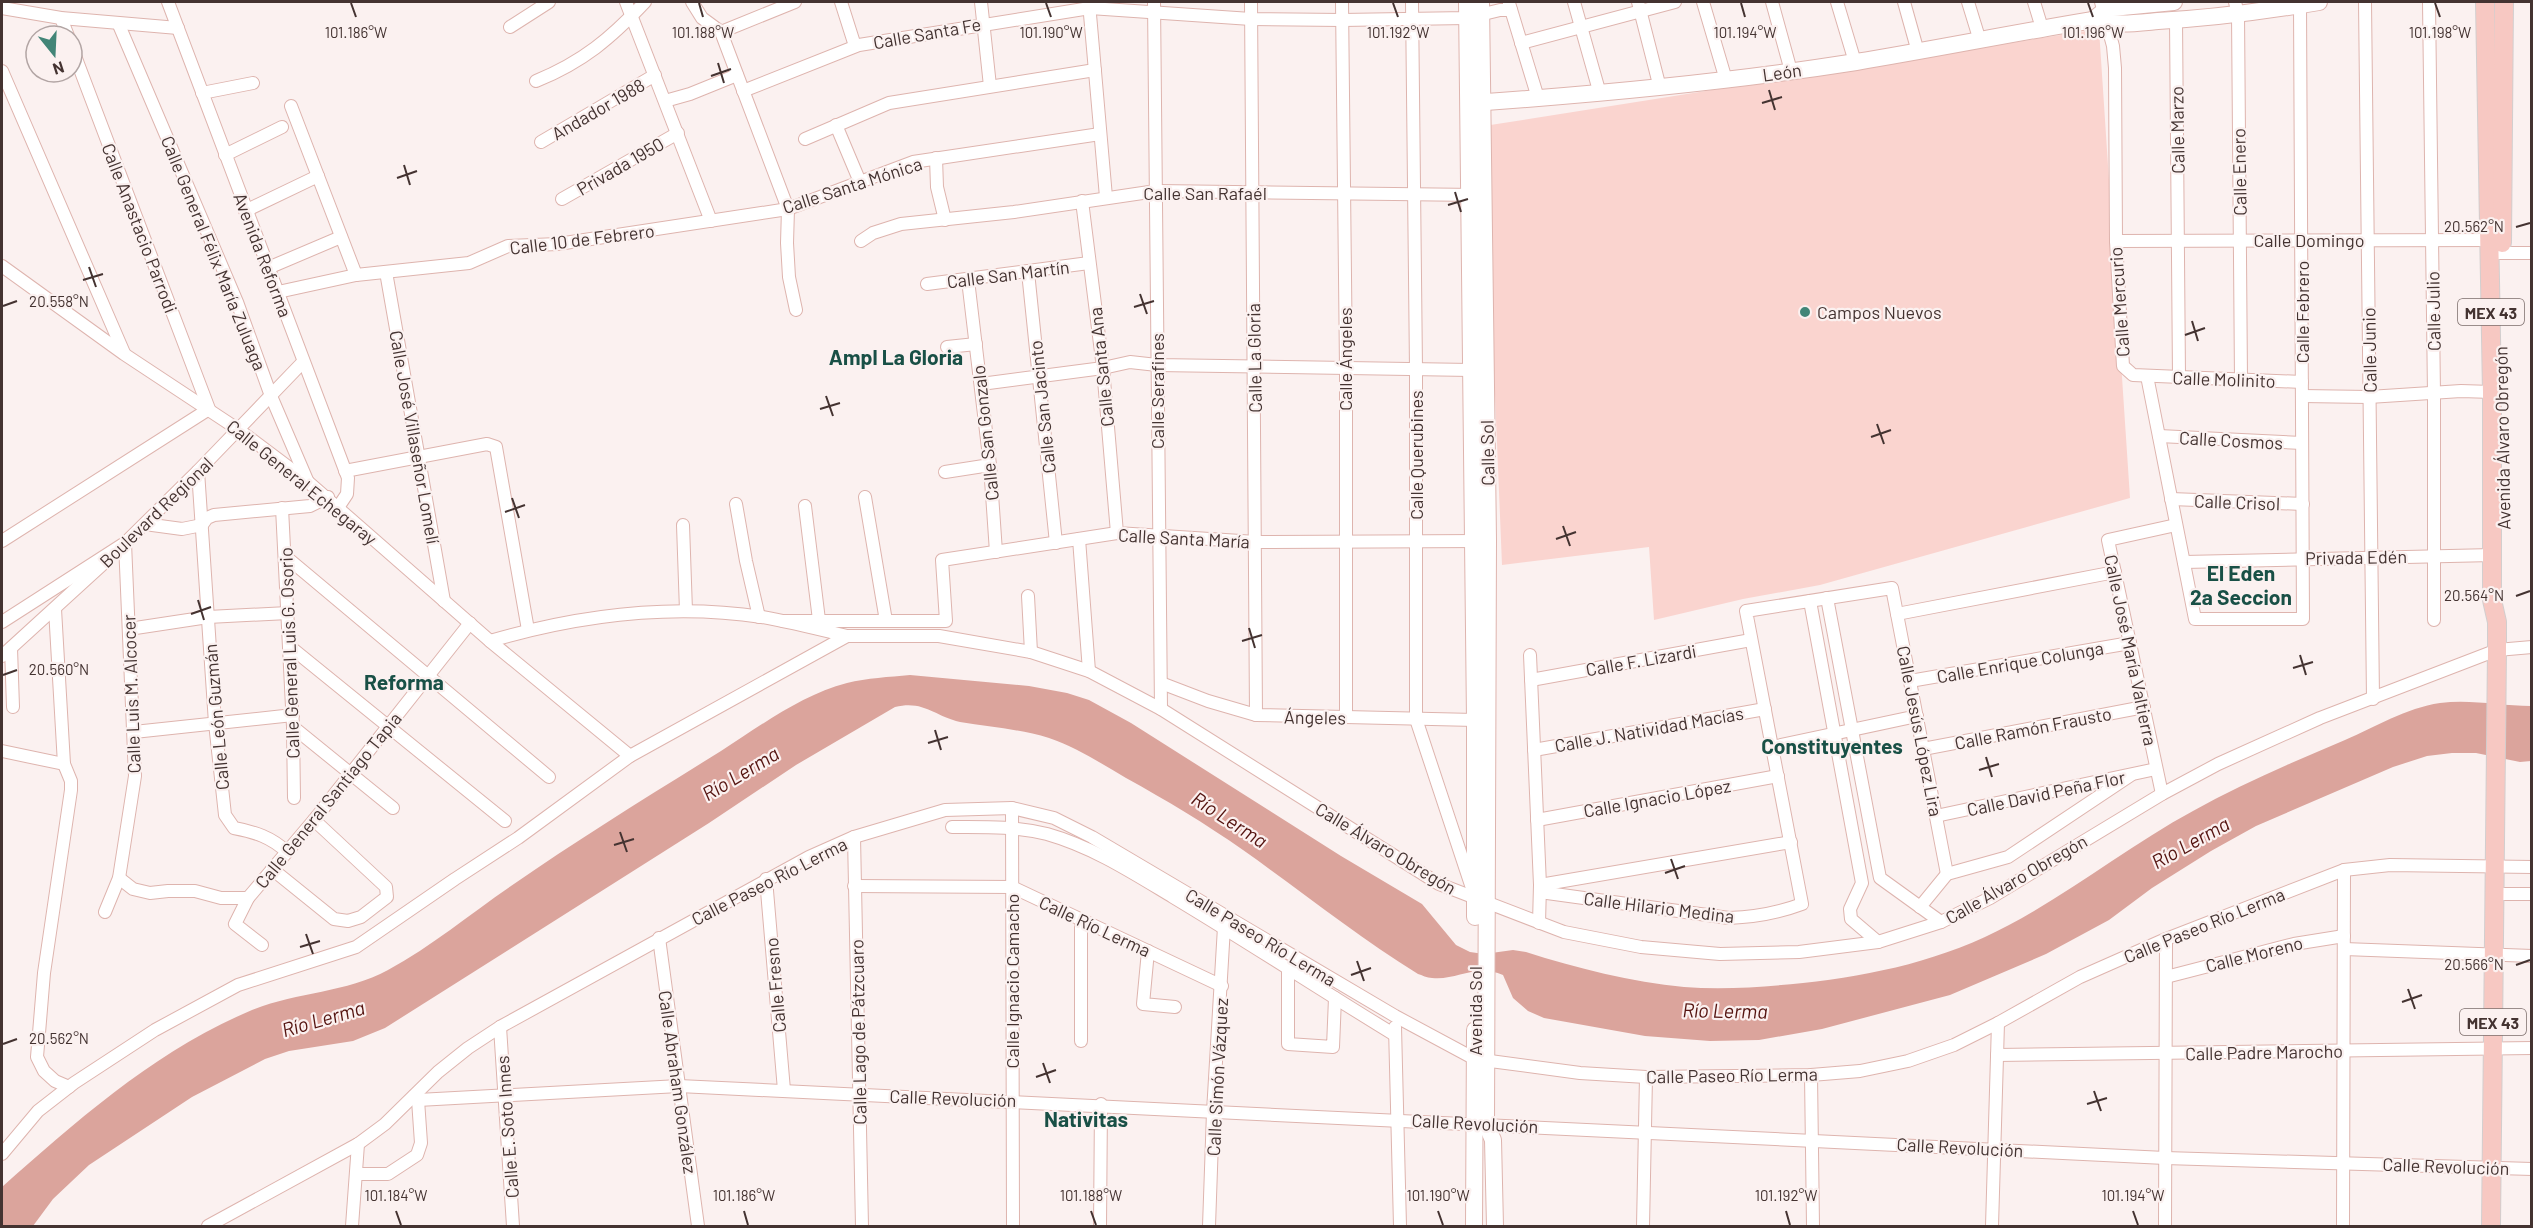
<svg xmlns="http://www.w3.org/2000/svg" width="2533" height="1228" viewBox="0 0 2533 1228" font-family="Barlow,sans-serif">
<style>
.grass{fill:#fad4cf}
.water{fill:#dba49c}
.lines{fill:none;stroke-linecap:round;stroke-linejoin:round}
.street-casing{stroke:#deb4ae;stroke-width:14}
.secondary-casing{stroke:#deb4ae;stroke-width:18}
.primary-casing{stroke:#d2cece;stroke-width:20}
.street{stroke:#fff;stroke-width:12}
.secondary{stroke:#fff;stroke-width:16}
.primary{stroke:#f7c8c2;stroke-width:18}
.ticks{fill:none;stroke:#443331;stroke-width:2}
.poi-dot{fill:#428577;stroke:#fbf1f0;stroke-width:2}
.labels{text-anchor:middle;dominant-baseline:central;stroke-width:4.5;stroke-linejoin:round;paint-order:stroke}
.shield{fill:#fbf1f0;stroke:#7b6c6a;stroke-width:1.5}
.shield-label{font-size:16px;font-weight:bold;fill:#443331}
.street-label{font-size:18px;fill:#443331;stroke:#fbf1f0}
.poi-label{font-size:18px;fill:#443331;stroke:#fbf1f0;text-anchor:start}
.water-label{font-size:20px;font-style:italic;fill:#54130f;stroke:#fbf1f0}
.quarter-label{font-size:21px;font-weight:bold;fill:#195046;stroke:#fbf1f0}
.ticks-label{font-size:15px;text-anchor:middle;fill:#443331;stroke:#fbf1f0;stroke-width:4.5;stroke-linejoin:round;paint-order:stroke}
</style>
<rect width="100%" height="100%" fill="#fbf1f0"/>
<path class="grass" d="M2099,29L2130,498L1820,585L1743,599L1654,620L1649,547L1502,565L1484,126Z"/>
<path class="water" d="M910,675L1029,686L1067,693L1089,700L1131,723L1341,856L1422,904L1456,945L1470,952L1484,954L1513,950L1526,952C1576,968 1632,982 1684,987C1724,990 1764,987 1803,983C1875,975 1944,960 2009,925C2073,891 2130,845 2193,811C2241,784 2293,762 2345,740C2375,727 2406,708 2440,703C2471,699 2501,706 2531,706V761L2520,762L2476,753H2452L2427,756L2393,767L2256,826L2211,851L2152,888L2109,920L2046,954L1950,995L1822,1029L1759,1040L1710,1041L1645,1036L1544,1018L1528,1011L1513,998L1503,975C1475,963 1456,981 1432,978C1427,978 1422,975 1418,974C1357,936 1301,891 1243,850C1206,824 1166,800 1126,778C1102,764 1076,747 1049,738C1020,729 990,727 960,722C934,716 924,700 895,707L796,765L709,823L385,1028L353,1041L289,1051L265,1059L192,1097L89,1165L53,1199L33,1226H2V1187C79,1119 155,1051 252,1010C296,992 346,993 388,970C432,946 470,914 511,886C579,839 650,795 721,751C760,726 801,695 847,683C867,678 889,677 910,675Z"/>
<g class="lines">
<g class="street-casing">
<g id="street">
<path d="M168,2L348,478L347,494L339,506"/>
<path d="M626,2L711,221"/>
<path d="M692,2L702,18L721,32L788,209L787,243L789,277L796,310"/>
<path d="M841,2L855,46"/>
<path d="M981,2L990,86"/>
<path d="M1154,2L1161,709"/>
<path d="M1251,2L1256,715"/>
<path d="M1342,2L1346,368V717"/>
<path d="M1412,2L1416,369V719L1472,888"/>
<path d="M1574,2L1600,94"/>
<path d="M1638,2L1660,88"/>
<path d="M1703,2L1726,80"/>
<path d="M1772,2L1791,71"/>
<path d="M1837,2L1855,62"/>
<path d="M1904,2L1918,52"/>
<path d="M1968,2L1980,41"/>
<path d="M2034,2L2042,28"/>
<path d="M2101,2L2113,46L2115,68L2116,241L2123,366L2133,375L2302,382"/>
<path d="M2235,2L2238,14L2241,380"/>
<path d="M2365,2L2373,699"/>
<path d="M2429,2L2434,394V620"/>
<path d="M1089,3L1106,197"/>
<path d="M1509,3L1538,98"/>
<path d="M2,8L61,18L178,28"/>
<path d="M61,18L68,36"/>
<path d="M2176,20L2179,377"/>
<path d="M119,25L237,302L271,396L307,480"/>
<path d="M510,27L549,2"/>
<path d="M721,32L795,2"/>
<path d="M1521,43L1675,2"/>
<path d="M2,71L124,353"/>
<path d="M536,81C583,62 611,38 645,2"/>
<path d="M743,91L859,45L1090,8L1251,19L1342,20L1467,18L1500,10H1511"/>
<path d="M202,93L253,83"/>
<path d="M665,101L690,94L737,75"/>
<path d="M291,106L356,275"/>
<path d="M836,125L860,182"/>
<path d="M805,139L889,103L1095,70"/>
<path d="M541,142L655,75"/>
<path d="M225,155L282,127"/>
<path d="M936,158L937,187L945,220"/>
<path d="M562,199L678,133"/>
<path d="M1082,201L1103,368L1117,533"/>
<path d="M245,211L318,176"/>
<path d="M861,241L873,233L901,224L1014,212L1156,191L1477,195"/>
<path d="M2116,241L2495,240"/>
<path d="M2490,253H2532"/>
<path d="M2,266L124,354L239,430L307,481L490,641L630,756"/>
<path d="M268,268L341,237"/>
<path d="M386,272L444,601"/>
<path d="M1028,272L1056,543"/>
<path d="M968,280L990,465L996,552"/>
<path d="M927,284L1089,263"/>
<path d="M278,292L356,275L469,263L508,246L558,244L788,209L913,162L1100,134"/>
<path d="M947,347L976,344"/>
<path d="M2147,376L2195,619H2303L2300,5"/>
<path d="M981,384L1103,368L1130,362L1157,365L1471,370"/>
<path d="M2302,396L2369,397L2461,391L2492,392"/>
<path d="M2159,436L2302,443"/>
<path d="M198,471L215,723L225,815L234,828C255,832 271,837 287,852"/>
<path d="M345,471L487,444L496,447L528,630"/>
<path d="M945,472L990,465"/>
<path d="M865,497L886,621"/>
<path d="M2171,499L2303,504"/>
<path d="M736,504L746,561L759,617"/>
<path d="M805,506L819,620"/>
<path d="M282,508L293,727L294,798"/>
<path d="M145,524L182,529L202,525L207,518L214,515L310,506L328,497"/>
<path d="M683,525L686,611"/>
<path d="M1079,539L1089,671"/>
<path d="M2,541L209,409L72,48"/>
<path d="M120,548L198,471L303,362"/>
<path d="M285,556L549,777"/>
<path d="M2184,562L2493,555"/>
<path d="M1028,596L1031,652"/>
<path d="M1827,598L1880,878L1941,922"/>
<path d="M1810,601L1862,883L1850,909L1851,919L1878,942"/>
<path d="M55,609L64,764L71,781V790L44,973L37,1057L44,1071L55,1081L69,1087"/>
<path d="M1897,614L2115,572"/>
<path d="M783,621H946L942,560L1117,533L1256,542L1481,541"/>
<path d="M2,622L125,543L135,776L119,878L105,912"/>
<path d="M129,629L208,617L288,613"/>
<path d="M490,641C579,615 669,603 762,617C790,622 818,629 847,636"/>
<path d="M289,646L505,821"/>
<path d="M11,648L13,707"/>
<path d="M1530,655L1540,885L1539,923"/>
<path d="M2,656L105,562"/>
<path d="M1531,680L1751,640"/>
<path d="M1910,681L2130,643"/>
<path d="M1161,683L1208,701L1256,715L1475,720"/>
<path d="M293,727L393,808"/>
<path d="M134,732L293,715"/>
<path d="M1772,747L1917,716"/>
<path d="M1923,749L2144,707"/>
<path d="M1534,750L1765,709"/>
<path d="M2,751L64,764"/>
<path d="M2162,794L2108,540L2176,525"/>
<path d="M1012,808L1013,1226"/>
<path d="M1936,816L2156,769"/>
<path d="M1537,820L1778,776"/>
<path d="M952,827C984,827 1015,826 1047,834C1093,847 1133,873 1173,897C1248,942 1321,990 1395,1035"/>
<path d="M854,837L862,1226"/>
<path d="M272,869L334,919L348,921L361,917L387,897L386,887L314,820"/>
<path d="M119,878L133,889L150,893L168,891H195L221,898H248"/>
<path d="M766,879L784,1090"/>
<path d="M1540,885L1791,842"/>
<path d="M854,886L1012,887L1222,986"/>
<path d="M1540,892L1729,918C1756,917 1778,913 1802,904L1746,611L1892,588L1947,874"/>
<path d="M2494,894H2532"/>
<path d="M1920,907L1947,874L2008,857L2131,775"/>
<path d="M659,938L698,1226"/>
<path d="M262,945L235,924L248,898L314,820L470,623"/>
<path d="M2344,949L2532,956"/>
<path d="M1148,951L1143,1004L1175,1007"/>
<path d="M1288,969V1044L1333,1047L1335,998"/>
<path d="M2166,977L2294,944L2344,936"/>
<path d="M500,1027L513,1226"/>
<path d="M1395,1027L1400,1226"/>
<path d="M1081,1041V919"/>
<path d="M1997,1055L2532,1048"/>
<path d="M1811,1075L1813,1226"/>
<path d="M418,1100L679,1086L2165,1158L2532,1169"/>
<path d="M2,1154L38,1111L74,1083L155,1030L238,985L356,947L455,879L518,838L630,756L847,636H939L1031,652L1089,671L1161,709L1439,884L1564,932L1641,947L1720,954L1799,952L1878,942L1941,922L1990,898L2162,794L2218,764L2320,718L2497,650L2532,647"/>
<path d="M356,1174H388L417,1155L421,1143L418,1100L414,1096"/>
<path d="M208,1226L358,1144L385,1124L438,1072L468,1048L500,1027L809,857L854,837L945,810L1012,808L1054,818L1092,837L1395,1016L1475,1059L1580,1073L1646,1077L1811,1075L1860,1071L1908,1061L1954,1045L1998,1023L2080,977L2166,939L2344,870L2390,865L2532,867"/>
<path d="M352,1226L358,1144"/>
<path d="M1100,1226L1101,1104"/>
<path d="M1209,1226L1213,1112L1224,927"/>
<path d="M1643,1226L1646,1077"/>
<path d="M1992,1226L1998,1023"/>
<path d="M2165,1226L2166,939"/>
<path d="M2343,1226L2344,870"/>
</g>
</g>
<g class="secondary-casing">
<g id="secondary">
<path d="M1467,2L1475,720V917"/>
<path d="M1481,2L1488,540L1486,1124L1493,1140L1495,1226"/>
<path d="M2093,20L2104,11L2112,8L2174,2"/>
<path d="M1472,103C1601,94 1729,82 1856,62C1935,49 2014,33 2093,20C2115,26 2136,23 2158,21C2212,18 2266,11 2319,2"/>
<path d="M1474,1226L1475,1030"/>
</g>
</g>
<g class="primary-casing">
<g id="primary">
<path d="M2485,2L2492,392V600L2497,622V650L2491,1226"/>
<path d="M2502,243L2504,2"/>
</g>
</g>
<use href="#street" class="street"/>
<use href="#secondary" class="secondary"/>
<use href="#primary" class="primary"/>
</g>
<path class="ticks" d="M351,3L356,17M699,3L703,17M1046,3L1051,17M1393,3L1398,17M1741,3L1745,17M2088,3L2093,17M2435,3L2440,17M718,63L724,83M711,76L731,69M1769,90L1775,110M1762,103L1782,97M404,165L410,185M397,178L417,171M1455,192L1461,212M1448,205L1468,199M2516,227L2530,223M89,267L96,287M83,280L103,274M1140,294L1147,314M3,306L17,301M1134,307L1154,301M2192,321L2198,341M2185,335L2205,328M826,396L833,416M820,409L840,403M1877,424L1884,444M1871,437L1891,430M512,498L519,518M505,512L525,505M1563,526L1570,546M1556,539L1576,532M2516,596L2530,591M198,600L204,620M191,614L211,607M1249,628L1255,648M1242,641L1262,635M2300,655L2306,675M2293,668L2313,662M3,675L17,670M935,730L941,750M928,743L948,737M1986,757L1992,777M1979,770L1999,764M620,832L627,852M614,845L634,839M1671,859L1678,879M1665,873L1685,866M306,934L313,954M300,947L320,941M1357,961L1364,981M2516,965L2530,960M1351,975L1371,968M2408,989L2415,1009M2402,1002L2422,995M3,1044L17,1039M1043,1063L1050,1083M1036,1077L1056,1070M2094,1091L2101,1111M2087,1104L2107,1098M396,1211L401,1225M744,1211L748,1225M1091,1211L1096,1225M1438,1211L1443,1225M1786,1211L1790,1225M2133,1211L2138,1225"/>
<circle class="poi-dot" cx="1805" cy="312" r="6"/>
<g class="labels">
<g class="shield">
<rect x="2458" y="299" width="66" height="26" rx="4.5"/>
<rect x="2460" y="1009" width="66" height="26" rx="4.5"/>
</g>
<g class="shield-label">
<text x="2491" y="312">MEX 43</text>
<text x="2493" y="1022">MEX 43</text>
</g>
<g class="street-label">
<text transform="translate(927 33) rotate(-10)">Calle Santa Fe</text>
<text transform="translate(1782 72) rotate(-8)">León</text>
<text transform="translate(598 109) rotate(-30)">Andador 1988</text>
<text transform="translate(2177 130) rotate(-91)">Calle Marzo</text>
<text transform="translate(620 166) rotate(-30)">Privada 1950</text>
<text transform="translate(2239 172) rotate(-91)">Calle Enero</text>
<text transform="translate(852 185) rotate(-18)">Calle Santa Mónica</text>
<text x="1205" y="193">Calle San Rafaél</text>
<text transform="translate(140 228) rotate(69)">Calle Anastacio Parrodi</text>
<text transform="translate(582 239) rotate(-7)">Calle 10 de Febrero</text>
<text x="2309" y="240">Calle Domingo</text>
<text transform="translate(214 253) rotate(68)">Calle General Félix María Zuluaga</text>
<text transform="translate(263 255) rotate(69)">Avenida Reforma</text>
<text transform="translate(1008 274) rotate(-7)">Calle San Martín</text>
<text transform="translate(2119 302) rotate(-94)">Calle Mercurio</text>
<text transform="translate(2433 311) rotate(-91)">Calle Julio</text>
<text transform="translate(2302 312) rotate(-90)">Calle Febrero</text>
<text transform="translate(2369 350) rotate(-91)">Calle Junio</text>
<text transform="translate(1254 358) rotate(-91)">Calle La Gloria</text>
<text transform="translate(1345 359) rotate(-90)">Calle Ángeles</text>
<text transform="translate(1101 367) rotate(-96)">Calle Santa Ana</text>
<text transform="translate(2224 379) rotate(2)">Calle Molinito</text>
<text transform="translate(1157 391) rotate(-90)">Calle Serafines</text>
<text transform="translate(1042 407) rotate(-96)">Calle San Jacinto</text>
<text transform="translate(985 433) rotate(-96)">Calle San Gonzalo</text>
<text transform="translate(415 437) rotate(80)">Calle José Villaseñor Lomelí</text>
<text transform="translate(2502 438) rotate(-91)">Avenida Álvaro Obregón</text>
<text transform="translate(2231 440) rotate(3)">Calle Cosmos</text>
<text transform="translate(1487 453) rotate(-91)">Calle Sol</text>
<text transform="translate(1416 455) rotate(-90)">Calle Querubines</text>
<text transform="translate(302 482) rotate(39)">Calle General Echegaray</text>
<text transform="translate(2237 502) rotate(2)">Calle Crisol</text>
<text transform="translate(156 512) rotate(-44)">Boulevard Regional</text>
<text transform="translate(1184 538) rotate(3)">Calle Santa María</text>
<text transform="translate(2356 557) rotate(-1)">Privada Edén</text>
<text transform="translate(2131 650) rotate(78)">Calle José María Valtierra</text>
<text transform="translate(289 653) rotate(-92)">Calle General Luis G. Osorio</text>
<text transform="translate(1641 660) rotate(-10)">Calle F. Lizardi</text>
<text transform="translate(2020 662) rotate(-10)">Calle Enrique Colunga</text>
<text transform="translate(131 694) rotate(-92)">Calle Luis M. Alcocer</text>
<text transform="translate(216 717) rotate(-95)">Calle León Guzmán</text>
<text transform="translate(1315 717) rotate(1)">Ángeles</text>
<text transform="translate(2033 728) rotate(-11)">Calle Ramón Frausto</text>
<text transform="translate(1649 729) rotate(-10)">Calle J. Natividad Macías</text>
<text transform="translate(1920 731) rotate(79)">Calle Jesús López Lira</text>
<text transform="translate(2046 793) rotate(-12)">Calle David Peña Flor</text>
<text transform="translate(1657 798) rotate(-10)">Calle Ignacio López</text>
<text transform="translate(328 800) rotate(-51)">Calle General Santiago Tapia</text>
<text transform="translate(1386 848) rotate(31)">Calle Álvaro Obregón</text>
<text transform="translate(2016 879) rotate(-30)">Calle Álvaro Obregón</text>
<text transform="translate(769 881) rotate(-27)">Calle Paseo Río Lerma</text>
<text transform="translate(1659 907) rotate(7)">Calle Hilario Medina</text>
<text transform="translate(2204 925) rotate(-22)">Calle Paseo Río Lerma</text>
<text transform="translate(1095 926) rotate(25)">Calle Río Lerma</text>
<text transform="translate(1261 937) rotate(31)">Calle Paseo Río Lerma</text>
<text transform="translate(2254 954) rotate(-14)">Calle Moreno</text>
<text transform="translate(1012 981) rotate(-90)">Calle Ignacio Camacho</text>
<text transform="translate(775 985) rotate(-95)">Calle Fresno</text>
<text transform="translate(1475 1011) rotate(-90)">Avenida Sol</text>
<text transform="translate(858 1032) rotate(-91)">Calle Lago de Pátzcuaro</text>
<text transform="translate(2264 1052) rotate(-1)">Calle Padre Marocho</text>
<text transform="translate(1732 1075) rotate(-1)">Calle Paseo Río Lerma</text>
<text transform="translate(1217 1077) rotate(-87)">Calle Simón Vázquez</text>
<text transform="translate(678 1082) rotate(82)">Calle Abraham González</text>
<text transform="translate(953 1098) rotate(2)">Calle Revolución</text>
<text transform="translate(1475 1123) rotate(3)">Calle Revolución</text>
<text transform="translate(507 1127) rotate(-94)">Calle E. Soto Innes</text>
<text transform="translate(1960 1147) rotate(3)">Calle Revolución</text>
<text transform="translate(2446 1166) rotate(2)">Calle Revolución</text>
</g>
<g class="poi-label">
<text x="1817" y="312">Campos Nuevos</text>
</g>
<g class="water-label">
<text transform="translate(740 773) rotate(-31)">Río Lerma</text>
<text transform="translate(1230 819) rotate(33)">Río Lerma</text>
<text transform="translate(2190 842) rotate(-29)">Río Lerma</text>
<text transform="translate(1725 1010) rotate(1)">Río Lerma</text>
<text transform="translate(323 1018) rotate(-16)">Río Lerma</text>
</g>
<g class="quarter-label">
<text x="896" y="356">Ampl La Gloria</text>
<text x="2241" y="572">El Eden<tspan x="2241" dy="24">2a Seccion</tspan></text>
<text x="404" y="681">Reforma</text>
<text x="1832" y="745">Constituyentes</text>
<text x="1086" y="1118">Nativitas</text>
</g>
</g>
<g class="ticks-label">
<text x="356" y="38">101.186°W</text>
<text x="703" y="38">101.188°W</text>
<text x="1051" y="38">101.190°W</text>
<text x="1398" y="38">101.192°W</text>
<text x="1745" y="38">101.194°W</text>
<text x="2093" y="38">101.196°W</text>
<text x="2440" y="38">101.198°W</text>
<text x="2474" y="232">20.562°N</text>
<text x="59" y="307">20.558°N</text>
<text x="2474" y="601">20.564°N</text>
<text x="59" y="675">20.560°N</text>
<text x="2474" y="970">20.566°N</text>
<text x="59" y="1044">20.562°N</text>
<text x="396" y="1201">101.184°W</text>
<text x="744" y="1201">101.186°W</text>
<text x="1091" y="1201">101.188°W</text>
<text x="1438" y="1201">101.190°W</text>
<text x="1786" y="1201">101.192°W</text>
<text x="2133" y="1201">101.194°W</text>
</g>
<rect width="2533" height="1228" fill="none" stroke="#443331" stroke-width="6"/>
<g transform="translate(54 54) rotate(162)"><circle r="28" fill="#fbf1f0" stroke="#b2a5a4" stroke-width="1.5"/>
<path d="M0-4.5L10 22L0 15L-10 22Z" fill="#428577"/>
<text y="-9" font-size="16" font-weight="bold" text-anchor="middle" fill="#443331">N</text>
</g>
</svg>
